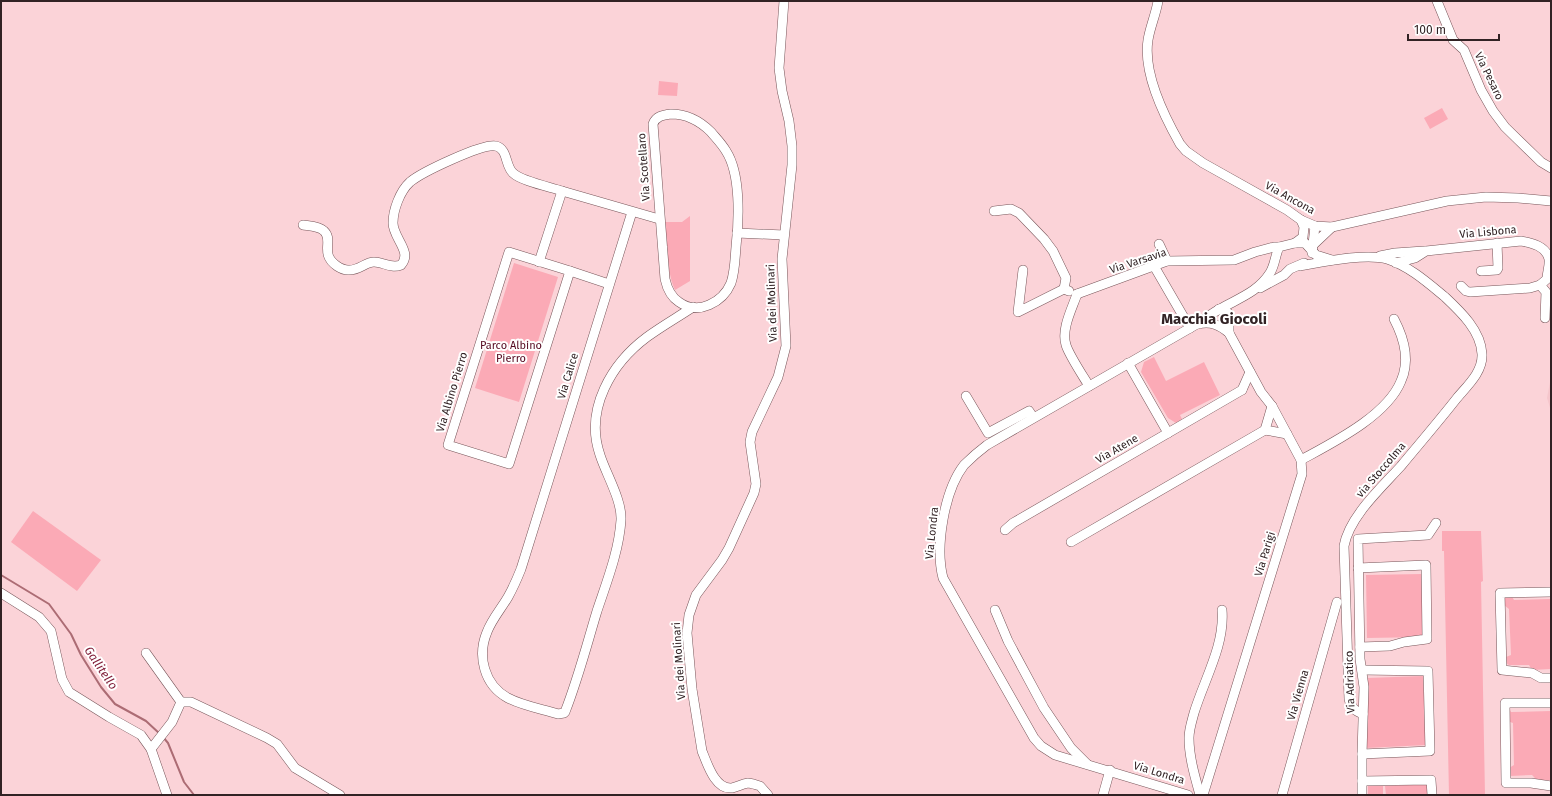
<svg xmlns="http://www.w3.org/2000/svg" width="1552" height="796" viewBox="0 0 1552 796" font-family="'Fira Sans',sans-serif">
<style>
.built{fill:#f6c6cc}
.green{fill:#fbaab6}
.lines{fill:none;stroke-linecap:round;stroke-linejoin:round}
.stream{stroke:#ac6c74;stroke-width:2}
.minor-casing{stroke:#78565a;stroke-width:10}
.minor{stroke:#fff;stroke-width:9}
.labels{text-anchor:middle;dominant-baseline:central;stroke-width:4;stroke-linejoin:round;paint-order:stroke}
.street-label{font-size:11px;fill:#312224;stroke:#fff}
.park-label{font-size:11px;fill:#560a21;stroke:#fff}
.water-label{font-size:12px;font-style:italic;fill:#7f1b36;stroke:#fff}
.district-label{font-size:15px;font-weight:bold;fill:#312224;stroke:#fff}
</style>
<rect width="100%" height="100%" fill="#fbd3d8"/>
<path class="built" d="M1551,377V411L1547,398Z"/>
<g class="green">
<path d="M659,81L678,83L677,96L658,95Z"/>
<path d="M1442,108L1448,119L1430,129L1424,118Z"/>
<path d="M690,216V281L675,290C669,276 668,263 667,249L668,248V246H667L665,222H682Z"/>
<path d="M514,263L558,277L519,402L475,388Z"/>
<path d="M1154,357L1166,381L1204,362L1220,395L1180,415L1182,419L1176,423L1168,418L1141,372L1144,362Z"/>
<path d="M33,511L101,560L77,591L11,542Z"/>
<path d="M1442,531H1481L1483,581L1481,582L1485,795H1449L1444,551H1442Z"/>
<path d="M1422,574L1424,637L1367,638L1366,575Z"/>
<path d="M1511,595L1514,600L1551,599V669L1532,670L1529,665H1509L1506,663V657L1511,655L1509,609L1504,605V596Z"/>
<path d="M1423,676L1426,745L1366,748L1367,678Z"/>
<path d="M1508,706L1511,712L1551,711V780H1537L1532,775L1510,776L1509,768L1514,765L1513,723L1507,721Z"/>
<path d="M1427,784V795H1386L1385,786Z"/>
<rect x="1368" y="786" width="15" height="9"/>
</g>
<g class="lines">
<g class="stream">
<path d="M1,575L49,604L71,634L81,655L101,687L115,704L146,721L160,734"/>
<path d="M163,737L168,743L184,782L194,795"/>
</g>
<g class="minor-casing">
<g id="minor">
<path d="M1158,1C1156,14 1150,27 1148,40C1143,72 1164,116 1180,144L1186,151L1203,163L1287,210L1301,220L1315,226L1332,227L1447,201L1486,197L1518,198L1551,201"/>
<path d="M1437,1L1453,40L1464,50L1481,90L1493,111L1505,127L1541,162L1551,168"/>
<path d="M671,114C687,114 699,120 711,132C716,138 722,144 726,151C741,174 739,220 736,247C735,258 735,271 731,283C723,302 698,316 679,302C671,297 667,288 665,279L653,124C656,116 663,115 671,114Z"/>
<path d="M994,211L1011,209L1019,213L1044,239L1053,251L1066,278L1064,289"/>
<path d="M632,212L521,569C517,579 513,588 508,597C501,609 492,619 487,632C477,656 484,685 508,698C523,706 542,709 558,714L564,713L565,712C578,679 587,644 597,611C607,581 619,551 621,520C622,500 606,474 600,455C584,409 612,363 647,337C662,326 678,317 693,307"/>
<path d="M303,225C309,226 319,226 324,231C334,240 319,254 337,266C340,268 343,270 348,270C359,271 365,262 374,262C383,262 391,269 401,265C413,252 393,238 393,223C393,210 400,191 410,182C422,172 483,143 496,146C508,149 505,166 513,173C521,181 550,187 562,191"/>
<path d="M737,233L784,235"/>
<path d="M1295,243L1303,237L1304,227L1301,220"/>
<path d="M1159,244L1167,261"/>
<path d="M1314,244L1332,227"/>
<path d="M509,252L570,271L509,464L448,445Z"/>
<path d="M1312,253L1315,226"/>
<path d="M1380,256L1395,253L1424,251"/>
<path d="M539,262L562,191L659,219"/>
<path d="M1396,263L1415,258L1426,251L1521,241C1532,243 1546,246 1549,259C1550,265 1547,273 1547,279L1540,285L1530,288L1470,292L1466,291L1461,286"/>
<path d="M1154,266L1190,328"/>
<path d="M1300,266C1323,262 1365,253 1387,259C1409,266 1428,283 1445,297C1461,312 1481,331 1482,354C1483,372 1467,386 1457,398C1439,421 1420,443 1401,466C1381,488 1349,517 1344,546L1349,699C1351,708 1355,711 1363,714"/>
<path d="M1023,270L1018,312L1064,289L1069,291"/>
<path d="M570,271L609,284"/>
<path d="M1481,271L1497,270L1498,268L1497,243"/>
<path d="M1540,285L1546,292L1545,318"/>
<path d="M1260,288L1284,275L1290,269L1304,263"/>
<path d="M1077,294L1167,261L1234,260L1255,252L1274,247H1279"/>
<path d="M1077,294C1072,309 1061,329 1066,345C1069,355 1083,376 1089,386"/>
<path d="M1219,309L1225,310L1229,314V333"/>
<path d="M1198,324C1211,321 1220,325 1229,333L1261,392L1272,406L1301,460L1302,474L1203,795"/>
<path d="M1128,363L1168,433"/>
<path d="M1242,390L1250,372"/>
<path d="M966,396L988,433L1029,411L1033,417"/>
<path d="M1265,430L1272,406"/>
<path d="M1265,430L1287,434"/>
<path d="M1301,460C1332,443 1387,416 1401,381C1410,361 1404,338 1394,319"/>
<path d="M1005,530L1013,523L1242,390"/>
<path d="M1071,542L1265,430"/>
<path d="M1358,568L1426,565L1427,639L1404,642L1390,646L1360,647"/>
<path d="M1551,592L1500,593L1502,670L1532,673L1541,678H1551"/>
<path d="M1,593L39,617L51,631L62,679L69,692L109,717L141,735L151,749L167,795"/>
<path d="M995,610L1008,641L1044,708L1071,748L1087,764"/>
<path d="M146,653L181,702L172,722L151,749"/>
<path d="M1362,670L1428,671L1430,751L1362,754"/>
<path d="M181,702H191L267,738L277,744L295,768L340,795"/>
<path d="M1551,703H1505L1506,783H1531L1551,786"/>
<path d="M1362,781L1431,780L1432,795"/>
<path d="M768,795L760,786C756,785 751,783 748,783C742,784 737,787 732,788C715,790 707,763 702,751L692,689L687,633L689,615L696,595L722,560L729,548L754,493L756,484L750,442L752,432L778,377L786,346L782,259L792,165V146L789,121L782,91L779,68L784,1"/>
<path d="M1103,795L1110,770"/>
<path d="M1188,795L1055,755L1041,746L1034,738L943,578C935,547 944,491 964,465C971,458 979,451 987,445L1197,324C1205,319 1212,313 1220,309C1239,298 1258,292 1270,273C1275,265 1275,256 1279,247L1295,243H1305L1316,255L1332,260"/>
<path d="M1200,795C1195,777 1189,757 1189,738C1189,729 1192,721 1194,713C1204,680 1225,645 1222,610"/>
<path d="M1282,795L1337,602"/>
<path d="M1362,795V754L1364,687L1360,659L1358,539L1428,535L1436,523"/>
</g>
</g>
<use href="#minor" class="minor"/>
</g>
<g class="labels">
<g class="street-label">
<text transform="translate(1489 76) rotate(64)">Via Pesaro</text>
<text transform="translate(644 167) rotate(-94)">Via Scotellaro</text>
<text transform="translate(1290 198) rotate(29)">Via Ancona</text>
<text transform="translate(1488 232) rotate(-5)">Via Lisbona</text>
<text transform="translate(1138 261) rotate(-18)">Via Varsavia</text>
<text transform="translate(772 303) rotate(-92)">Via dei Molinari</text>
<text transform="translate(568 376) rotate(-73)">Via Calice</text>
<text transform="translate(452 392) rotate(-73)">Via Albino Pierro</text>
<text transform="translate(1117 449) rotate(-30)">Via Atene</text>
<text transform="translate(1381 470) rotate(-49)">via Stoccolma</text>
<text transform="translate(932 533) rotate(-84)">Via Londra</text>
<text transform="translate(1265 554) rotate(-73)">Via Parigi</text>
<text transform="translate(679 661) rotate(-94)">Via dei Molinari</text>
<text transform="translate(1350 682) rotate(-92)">Via Adriatico</text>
<text transform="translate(1298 695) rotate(-74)">Via Vienna</text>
<text transform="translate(1159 773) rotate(17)">Via Londra</text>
</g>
<g class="park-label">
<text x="511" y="345">Parco Albino<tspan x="511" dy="13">Pierro</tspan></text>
</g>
<g class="water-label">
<text transform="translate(101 668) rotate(56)">Gallitello</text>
</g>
<g class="district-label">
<text x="1214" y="319">Macchia Giocoli</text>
</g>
</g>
<rect width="1552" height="796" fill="none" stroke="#312224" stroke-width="4"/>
<path d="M1408 34v6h91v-6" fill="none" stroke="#312224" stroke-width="2"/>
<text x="1414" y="34" font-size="12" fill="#312224" stroke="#ffffff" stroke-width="3" paint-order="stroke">100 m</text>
</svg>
